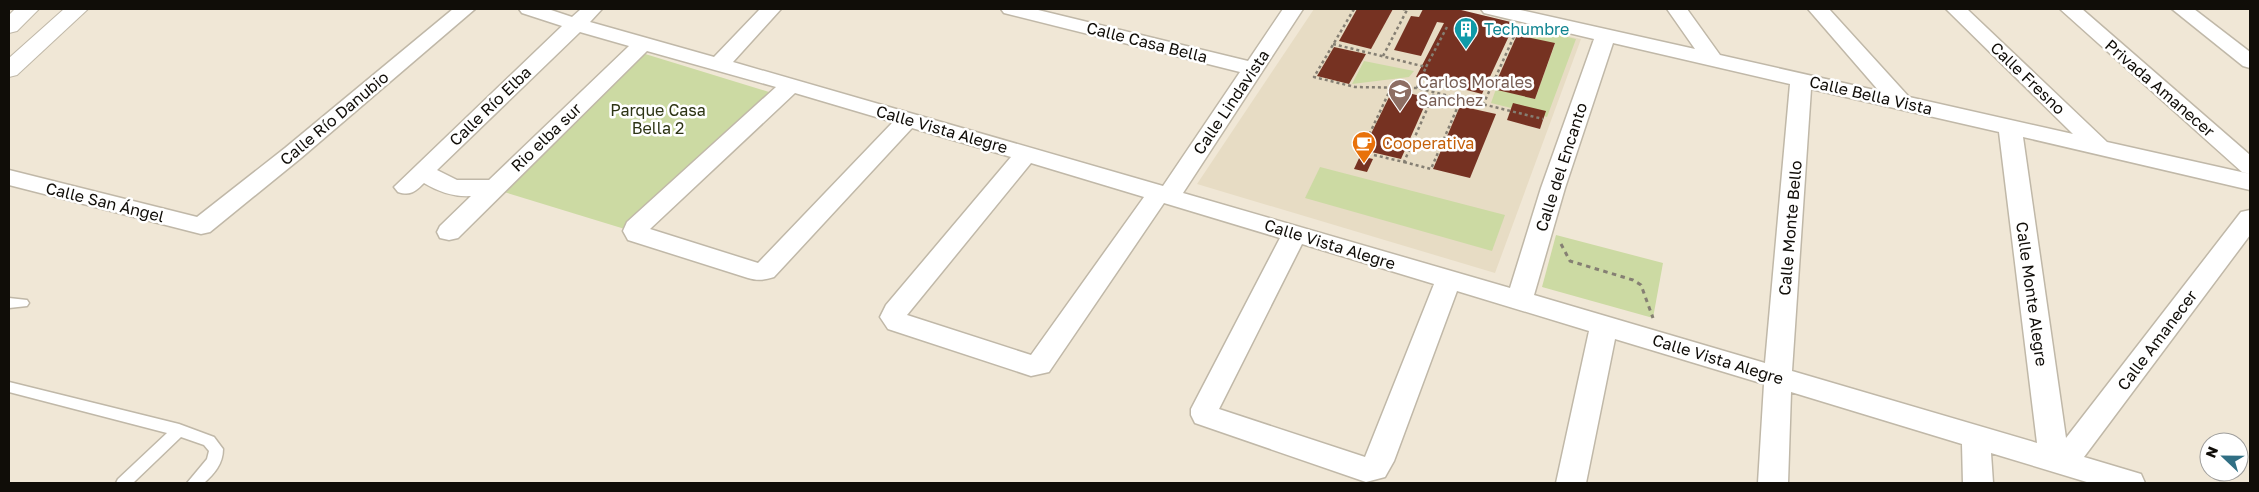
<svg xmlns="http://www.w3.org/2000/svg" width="2259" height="492" viewBox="0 0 2259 492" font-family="'Golos Text',sans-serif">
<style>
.built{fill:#e7dcc4}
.green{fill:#ccdaa3}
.building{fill:#763222}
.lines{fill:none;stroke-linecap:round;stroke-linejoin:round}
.service-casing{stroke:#c0b8a8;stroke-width:3}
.minor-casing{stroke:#c0b8a8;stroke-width:3}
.primary-casing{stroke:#c0b8a8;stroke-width:2}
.path-far1{stroke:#857f73;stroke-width:2.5;stroke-dasharray:3 3;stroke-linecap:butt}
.path{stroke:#857f73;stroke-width:3;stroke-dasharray:4.5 4.5;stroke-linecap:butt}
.service{fill:#fff;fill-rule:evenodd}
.minor{fill:#fff;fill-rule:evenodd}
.primary{fill:#fff;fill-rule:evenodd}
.labels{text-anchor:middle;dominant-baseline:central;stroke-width:5;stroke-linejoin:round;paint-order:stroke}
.culture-label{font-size:16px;fill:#0d838f;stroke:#fff;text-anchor:start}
.street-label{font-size:16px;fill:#100d08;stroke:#fff}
.education-label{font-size:16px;fill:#785e54;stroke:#fff;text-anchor:start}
.park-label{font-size:16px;fill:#2d3414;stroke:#fff}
.food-label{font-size:16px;fill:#c56008;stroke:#fff;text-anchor:start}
</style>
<rect width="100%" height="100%" fill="#f0e7d6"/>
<path class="built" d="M1314,9H1453L1581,39L1495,273L1197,184Z"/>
<g class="green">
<path d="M1533,29L1576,39L1547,117L1491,103L1496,89L1535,99L1555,44L1529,38Z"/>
<path d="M642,53L769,92L628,230L504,192Z"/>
<path d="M1364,61L1414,71L1409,77L1352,84Z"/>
<path d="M1320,167L1505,215L1492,251L1305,198Z"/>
<path d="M1556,235L1663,263L1653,318L1542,287Z"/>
</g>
<g class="building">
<path d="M1357,9H1393L1371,49L1339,41Z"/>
<path d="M1423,9H1457L1515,23L1482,94L1416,77L1444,23L1437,22L1421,56L1394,50L1411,16L1419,17Z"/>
<path d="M1517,35L1555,43L1535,99L1493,89Z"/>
<path d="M1334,47L1366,54L1349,84L1317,76Z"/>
<path d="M1393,89L1428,98L1401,159L1363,150Z"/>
<path d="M1513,103L1546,111L1540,129L1507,120Z"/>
<path d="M1460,106L1496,114L1470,178L1433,169Z"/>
<path d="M1360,156L1373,159L1367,172L1354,169Z"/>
</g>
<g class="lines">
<g class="service-casing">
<g id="service">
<path d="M9,298L27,300L29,303L27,306L9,308Z"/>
<path d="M9,382L179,424L214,437L223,449C223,464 214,474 204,483H187L207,459L209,451L204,445L181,437L133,483H116L118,479L167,433L9,392Z"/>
</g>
</g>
<g class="minor-casing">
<g id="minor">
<path d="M453,9H475L301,158L210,232L201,234L9,185V170L197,217L285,148Z"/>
<path d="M519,9H548L572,17L581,9H602L590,22L714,57L760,9H781L733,62L1163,186L1240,72L1004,13L1001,9H1034L1248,61L1283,9H1303L1183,193L1510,288L1541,188L1594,39L1484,13L1481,9H1516L1695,49L1667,9H1687L1720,55L1879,91L1808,9H1829L1909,97L2073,134L1946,9H1967L2107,142L2250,174L2242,172L2060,9H2082L2250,155V190L2023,137L2066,438L2241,212L2250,210V235L2084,457L2141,474L2145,483H2090L1991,453L1993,483H1963L1962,444L1791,392L1788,483H1758L1764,384L1615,339L1586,483H1556L1589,331L1457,291L1394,461L1385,477L1366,482L1195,423L1191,415V409L1280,238L1164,203L1049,372L1031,376L888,329L880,317L886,305L1011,157L912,128L774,277C764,280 758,281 748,278L628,240L623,231L627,222L776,87L647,51L458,238L449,240L440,238L437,232L440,226L471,196C454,197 439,192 424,183C415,192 410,196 398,192L394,187L562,26L522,13ZM580,32L629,46L489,180H457L437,170ZM1613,43L1790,84L1765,363L1534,295L1565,188ZM1811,89L1999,132L2037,443L1792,371ZM795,93L893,122L758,263L650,229ZM1031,163L1144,197L1031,355L907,315ZM1302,244L1434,284L1365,457L1219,409Z"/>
<path d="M2172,9H2194L2250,52V68L2243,66Z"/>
</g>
</g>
<g class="primary-casing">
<g id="primary">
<path d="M15,9H39L17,31L9,33V15Z"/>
<path d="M64,9H88L17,75L9,77V58Z"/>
</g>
</g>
<g class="path-far1">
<path d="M1354,9L1314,77L1355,87L1417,88L1543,119"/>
<path d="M1333,44L1426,67L1448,25"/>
<path d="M1383,56L1407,10L1403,9"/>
<path d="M1391,88L1361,152L1404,162L1434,93"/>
<path d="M1417,88L1426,67"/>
<path d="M1483,105L1516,32"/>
<path d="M1404,162L1431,169L1461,99"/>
</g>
<path class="path" d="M1561,244L1570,261L1633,280L1641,285L1653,318"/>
<use href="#service" class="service"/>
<use href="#minor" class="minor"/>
<use href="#primary" class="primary"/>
</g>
<defs>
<g id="building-pin" transform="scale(1.25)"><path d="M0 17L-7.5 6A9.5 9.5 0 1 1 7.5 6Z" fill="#0f9aa8" stroke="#fff"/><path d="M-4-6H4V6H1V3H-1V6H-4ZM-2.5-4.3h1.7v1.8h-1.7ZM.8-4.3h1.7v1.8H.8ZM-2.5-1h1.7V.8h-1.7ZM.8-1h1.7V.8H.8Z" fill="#fff"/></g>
<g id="school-pin" transform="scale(1.25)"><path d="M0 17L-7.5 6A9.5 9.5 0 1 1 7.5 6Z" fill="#8d6e63" stroke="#fff"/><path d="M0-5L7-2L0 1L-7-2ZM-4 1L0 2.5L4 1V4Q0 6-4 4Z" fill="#fff"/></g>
<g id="cafe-pin" transform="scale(1.25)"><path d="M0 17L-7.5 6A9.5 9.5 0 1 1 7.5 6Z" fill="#e8710a" stroke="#fff"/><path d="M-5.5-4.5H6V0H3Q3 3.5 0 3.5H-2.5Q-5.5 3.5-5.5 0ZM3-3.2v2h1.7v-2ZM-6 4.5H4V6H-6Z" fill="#fff"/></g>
</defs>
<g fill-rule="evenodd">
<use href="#building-pin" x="1466" y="29"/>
<use href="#school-pin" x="1400" y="91"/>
<use href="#cafe-pin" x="1364" y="143"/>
</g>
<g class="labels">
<g class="culture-label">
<text x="1484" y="29">Techumbre</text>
</g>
<g class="street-label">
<text transform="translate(1147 42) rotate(14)">Calle Casa Bella</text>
<text transform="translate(2028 78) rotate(44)">Calle Fresno</text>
<text transform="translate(2160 88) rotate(41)">Privada Amanecer</text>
<text transform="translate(1871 95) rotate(13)">Calle Bella Vista</text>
<text transform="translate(1231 102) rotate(-56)">Calle Lindavista</text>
<text transform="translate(490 106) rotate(-44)">Calle Río Elba</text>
<text transform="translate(334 118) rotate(-40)">Calle Río Danubio</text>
<text transform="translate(942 129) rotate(16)">Calle Vista Alegre</text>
<text transform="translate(546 137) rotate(-44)">Rio elba sur</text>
<text transform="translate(1561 167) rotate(-72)">Calle del Encanto</text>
<text transform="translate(105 202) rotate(14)">Calle San Ángel</text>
<text transform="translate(1790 228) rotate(-85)">Calle Monte Bello</text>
<text transform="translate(1330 244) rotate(17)">Calle Vista Alegre</text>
<text transform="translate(2032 294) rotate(82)">Calle Monte Alegre</text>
<text transform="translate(2157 340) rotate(-53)">Calle Amanecer</text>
<text transform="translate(1718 359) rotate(17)">Calle Vista Alegre</text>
</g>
<g class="education-label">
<text x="1418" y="82">Carlos Morales<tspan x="1418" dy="18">Sanchez</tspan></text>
</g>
<g class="park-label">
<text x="658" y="110">Parque Casa<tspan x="658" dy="18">Bella 2</tspan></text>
</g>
<g class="food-label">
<text x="1382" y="143">Cooperativa</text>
</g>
</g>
<rect width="2259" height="492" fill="none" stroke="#100d08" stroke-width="20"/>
<g transform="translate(2224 457) rotate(292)"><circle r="24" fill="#ffffff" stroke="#9f9e9c"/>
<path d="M0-4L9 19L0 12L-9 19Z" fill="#306f84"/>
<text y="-8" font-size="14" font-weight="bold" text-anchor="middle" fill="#100d08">N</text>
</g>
</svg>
